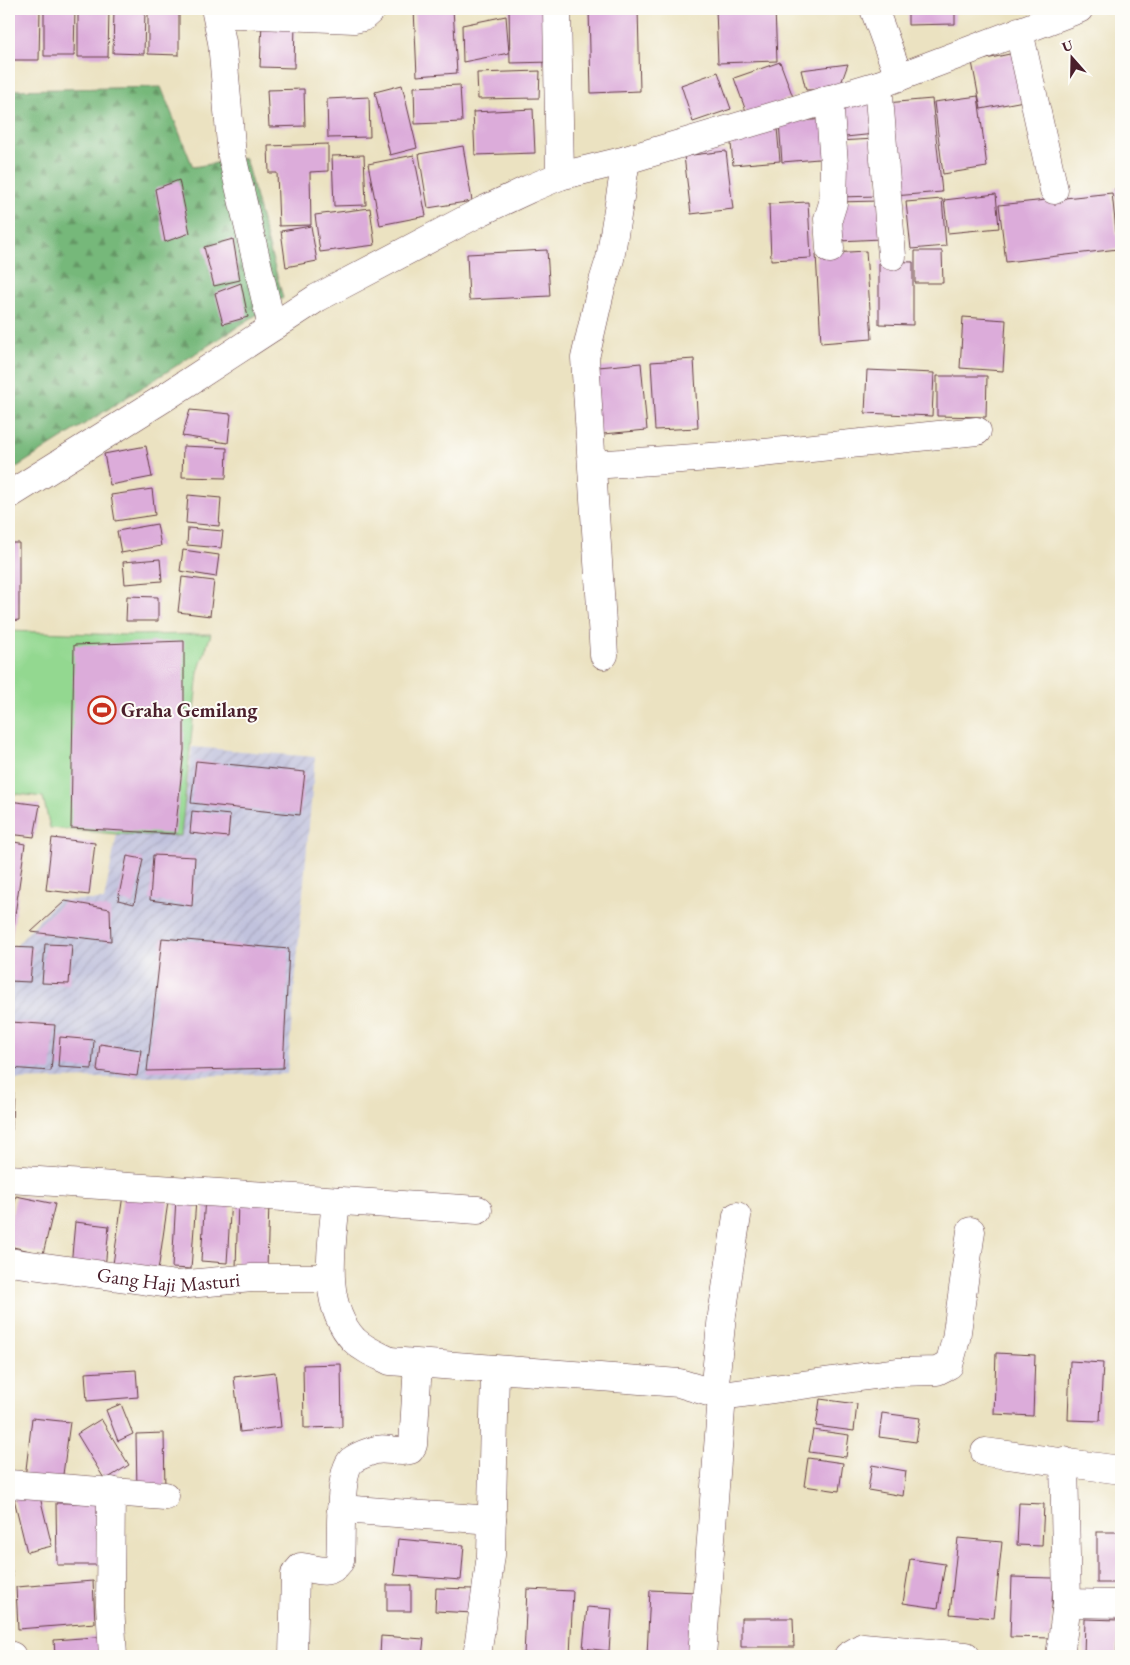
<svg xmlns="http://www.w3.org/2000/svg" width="1130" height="1665" viewBox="0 0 1130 1665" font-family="'EB Garamond',serif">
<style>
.industrial{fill:url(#industrial-furrows)}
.grass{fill:#93d890;stroke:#6e7c5e}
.forest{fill:url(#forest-firs);stroke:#606c52}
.building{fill:#dcacda}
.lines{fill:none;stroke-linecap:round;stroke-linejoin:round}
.street-casing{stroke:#623c42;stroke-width:29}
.street{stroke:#fff;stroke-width:28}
.labels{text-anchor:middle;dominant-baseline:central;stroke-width:4;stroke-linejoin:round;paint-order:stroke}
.poi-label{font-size:20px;font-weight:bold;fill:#4a1f2b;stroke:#fdfcf7;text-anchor:start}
.street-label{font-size:20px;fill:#4a1f2b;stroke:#fdfcf7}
</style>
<defs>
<pattern id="industrial-furrows" width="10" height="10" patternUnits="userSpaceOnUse" patternTransform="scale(1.25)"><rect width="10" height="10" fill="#c1c2dd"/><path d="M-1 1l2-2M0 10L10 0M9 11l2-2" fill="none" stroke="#a7a6be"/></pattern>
<pattern id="forest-firs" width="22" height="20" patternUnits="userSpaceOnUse" patternTransform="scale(1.25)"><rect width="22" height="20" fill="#76b87a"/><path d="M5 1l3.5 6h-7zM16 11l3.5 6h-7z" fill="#639564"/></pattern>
</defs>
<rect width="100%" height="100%" fill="#fdfcf7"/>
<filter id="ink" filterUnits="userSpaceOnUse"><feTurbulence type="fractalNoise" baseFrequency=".02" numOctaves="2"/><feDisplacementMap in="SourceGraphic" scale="10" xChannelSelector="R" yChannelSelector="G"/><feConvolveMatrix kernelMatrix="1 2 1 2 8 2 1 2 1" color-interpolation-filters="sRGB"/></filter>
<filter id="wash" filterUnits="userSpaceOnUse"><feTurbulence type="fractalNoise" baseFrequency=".0096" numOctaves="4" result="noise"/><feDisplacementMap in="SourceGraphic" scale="20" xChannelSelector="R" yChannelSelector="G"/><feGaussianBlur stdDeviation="1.12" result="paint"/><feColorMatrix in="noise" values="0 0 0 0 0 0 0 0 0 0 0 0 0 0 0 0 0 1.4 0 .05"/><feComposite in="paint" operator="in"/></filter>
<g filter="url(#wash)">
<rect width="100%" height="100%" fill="#ebe2c1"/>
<path class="industrial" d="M192,747L315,757L287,1074L9,1080V945L16,946L57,900H104L117,834L181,836Z"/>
<path class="grass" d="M9,631L125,635L211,634L198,672L181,836L117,834L50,828L43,797L9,793Z"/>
<path class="forest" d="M161,87L193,167L245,158L283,298L9,472V90Z"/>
<g id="blocks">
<g class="building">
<path d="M9,9H40L39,60H9Z"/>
<path d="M44,9H75L74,56H44Z"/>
<path d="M78,9H109L108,57H78Z"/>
<path d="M114,9H145L144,54L113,53Z"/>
<path d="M148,9H179V55L148,54Z"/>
<path d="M414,9H453L457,73L417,76Z"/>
<path d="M509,9H553L554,62L510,63Z"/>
<path d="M589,9H638L640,91L591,93Z"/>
<path d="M716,9H775L777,61L718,63Z"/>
<path d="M908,9H955V24L908,25Z"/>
<path d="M506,16L509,53L463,62L462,25Z"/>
<path d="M262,22L295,23L294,68L260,67Z"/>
<path d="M1019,52L1029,100L981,109L972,62Z"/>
<path d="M780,62L793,97L747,114L734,78Z"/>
<path d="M848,64L839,89L806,90L801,70Z"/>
<path d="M540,71L539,98L478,99L477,73Z"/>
<path d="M718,72L731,109L693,122L681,85Z"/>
<path d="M402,85L417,148L390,155L375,92Z"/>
<path d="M460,85L462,122L415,124L414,87Z"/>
<path d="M304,89L305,126L269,127L267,90Z"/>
<path d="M978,96L987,167L943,174L934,102Z"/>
<path d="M369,97L370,137L328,138L327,99Z"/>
<path d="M932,99L942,192L894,196L886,103Z"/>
<path d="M872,100L875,134L836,138L833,104Z"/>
<path d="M533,109L535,153L475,155L473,112Z"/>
<path d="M828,119L831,158L782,162L779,122Z"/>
<path d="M777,128L780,161L733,165L730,133Z"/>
<path d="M876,139L878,196L838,197L837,141Z"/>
<path d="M328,144V171L310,172L311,225L279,226L277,173H269L268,146Z"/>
<path d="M463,146L472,201L428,208L419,154Z"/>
<path d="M726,151L733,209L691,214L684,156Z"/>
<path d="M364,155L366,205L334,206L332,156Z"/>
<path d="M414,155L426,216L380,225L368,164Z"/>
<path d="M179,180L190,233L165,242L155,189Z"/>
<path d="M1121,187V234H1120L1115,188Z"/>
<path d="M1112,193L1118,249L1006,262L999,205Z"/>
<path d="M996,194L999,228L948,233L944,200Z"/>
<path d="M942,199L946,246L911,249L906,202Z"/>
<path d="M879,201L881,239L839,241L837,202Z"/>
<path d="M808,202L811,258L771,260L769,204Z"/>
<path d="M370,208L375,245L320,252L315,215Z"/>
<path d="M311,226L317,261L286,267L281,231Z"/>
<path d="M233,239L240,280L214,286L204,247Z"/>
<path d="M547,250L550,296L469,300L467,254Z"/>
<path d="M866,251L872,339L821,343L816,254Z"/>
<path d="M915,251H942L943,283H915Z"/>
<path d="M879,261L913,262V325L879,324Z"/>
<path d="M241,283L248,317L223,324L215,293Z"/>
<path d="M963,317L1006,320L1003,371L960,368Z"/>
<path d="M694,359L698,428L655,430L651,362Z"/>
<path d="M641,363L647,430L593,435L588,368Z"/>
<path d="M867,370L934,373L932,416L865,413Z"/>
<path d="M937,376H987L986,417L937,416Z"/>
<path d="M190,410L231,414L228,443L182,436Z"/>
<path d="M146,446L152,477L110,485L104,454Z"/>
<path d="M183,446L227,448L226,478L182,477Z"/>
<path d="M152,489L155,515L115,521L111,495Z"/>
<path d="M188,495L221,498L219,526L186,523Z"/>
<path d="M157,524L161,546L121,553L117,531Z"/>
<path d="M188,528L223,531L221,548L187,545Z"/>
<path d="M9,543H19V620L9,621Z"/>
<path d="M183,550L219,555L216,577L180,571Z"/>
<path d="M160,559L162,581L125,584L123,562Z"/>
<path d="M182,577L214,581L210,616L178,612Z"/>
<path d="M127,596L158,597V621H126Z"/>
<path d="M184,641V750L175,834L71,828L74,645Z"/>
<path d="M196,761L305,772L300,815L191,803Z"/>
<path d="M9,801L40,805L34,837L9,834Z"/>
<path d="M192,811L230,815L228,837L190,833Z"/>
<path d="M52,838L95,843L89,895L46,890Z"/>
<path d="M9,841L25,844L11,943H9Z"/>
<path d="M153,855L195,857L192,906L150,900Z"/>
<path d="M127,856L143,859L134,904L118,900Z"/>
<path d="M65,901L110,909L111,941L31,932Z"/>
<path d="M162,938L289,949L283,1068L147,1071Z"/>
<path d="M45,944L72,945L69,984L42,983Z"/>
<path d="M9,947L33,948L30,982L9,981Z"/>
<path d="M11,1022L55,1025L51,1071L9,1068Z"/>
<path d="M60,1037L94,1040L92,1069L58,1067Z"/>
<path d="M100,1044L141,1050L137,1076L97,1071Z"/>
<path d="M9,1085L13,1086L12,1130H9Z"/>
<path d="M123,1195L168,1202L157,1278L112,1271Z"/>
<path d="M16,1196L55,1204L43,1254L9,1246V1228Z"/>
<path d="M205,1196L231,1198L227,1263L201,1261Z"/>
<path d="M176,1198L196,1200L191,1269L172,1268Z"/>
<path d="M238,1201L269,1202L267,1269L236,1268Z"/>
<path d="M75,1222L109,1226L105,1269L71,1266Z"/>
<path d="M996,1353L1035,1355L1033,1416L994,1414Z"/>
<path d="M1070,1361L1103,1363L1100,1421L1068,1420Z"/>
<path d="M341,1364L342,1427L304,1428L303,1365Z"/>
<path d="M136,1370L138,1397L87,1401L85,1373Z"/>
<path d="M275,1372L281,1427L240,1432L234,1377Z"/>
<path d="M820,1399L857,1404L854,1431L816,1426Z"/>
<path d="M121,1404L133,1434L118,1441L106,1410Z"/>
<path d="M882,1413L920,1418L916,1442L879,1437Z"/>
<path d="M9,1414L13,1415L10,1445L9,1444Z"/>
<path d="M32,1418L70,1422L62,1482L25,1478Z"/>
<path d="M101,1419L129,1465L105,1480L77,1434Z"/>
<path d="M813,1430L849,1435L846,1457L809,1452Z"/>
<path d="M164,1433L165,1490L137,1491L136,1434Z"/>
<path d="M808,1458L843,1463L839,1491L804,1486Z"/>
<path d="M872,1465L906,1471L903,1496L868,1490Z"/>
<path d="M39,1493L52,1546L27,1552L14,1499Z"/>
<path d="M56,1503H106L107,1565H57Z"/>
<path d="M1019,1503L1044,1504L1042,1546L1017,1545Z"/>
<rect x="1097" y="1532" width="24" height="51"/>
<path d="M958,1538L1002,1542L994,1618L950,1614Z"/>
<path d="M398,1539L464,1545L461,1580L394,1575Z"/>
<path d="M910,1559L945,1564L938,1608L903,1603Z"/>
<path d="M9,1560L13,1577L9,1578Z"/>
<path d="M1012,1577L1053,1578L1051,1638L1010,1637Z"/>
<path d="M93,1581L95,1623L18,1629L16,1587Z"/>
<rect x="387" y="1585" width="24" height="26"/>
<path d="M436,1588L474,1589L473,1613L435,1611Z"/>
<path d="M527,1589L573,1591L570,1656H524Z"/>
<path d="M650,1590L697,1592L693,1656H647Z"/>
<path d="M587,1607L612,1609L609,1651L583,1648Z"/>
<path d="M741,1618H793L794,1647H741Z"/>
<path d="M1085,1619L1118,1620L1117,1656H1084Z"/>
<path d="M109,1636L110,1656H55L54,1640Z"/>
<path d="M381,1636L424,1639L422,1656H380Z"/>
<path d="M789,1652L817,1654V1656H789Z"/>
<rect x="741" y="1653" width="35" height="3"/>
</g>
</g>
</g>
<g filter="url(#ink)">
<use href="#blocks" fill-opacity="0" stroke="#623c42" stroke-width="1"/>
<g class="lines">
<g class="street-casing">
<g id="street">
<path d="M557,9L560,176"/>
<path d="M874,9L899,77"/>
<path d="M1019,31L1054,190"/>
<path d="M878,85L892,256"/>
<path d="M829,99L834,164L833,203L828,219L830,249"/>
<path d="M272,327L232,156L222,42L216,13L354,19L363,17L372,9"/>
<path d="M593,465L754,454L977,431"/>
<path d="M9,495L164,398L317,298L482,211L529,189L560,176L626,160L878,85L1079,9"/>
<path d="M604,655L585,358L601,288L610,259L626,160"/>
<path d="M9,1179L478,1210"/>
<path d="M336,1201C332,1245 320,1304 354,1340C364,1350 378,1355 390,1361L679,1383L722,1396L897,1372L937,1371L949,1365L956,1339L971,1231"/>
<path id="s1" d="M9,1262L177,1285L252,1278H330"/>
<path d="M714,1393L722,1315L737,1216"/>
<path d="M985,1452L1121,1470"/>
<path d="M1064,1461L1067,1603"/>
<path d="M9,1484L165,1496"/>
<path d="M111,1491L110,1605L113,1656"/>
<path d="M341,1509L492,1520"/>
<path d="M9,1655L12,1656"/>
<path d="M293,1656L295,1574L301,1567C318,1569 328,1577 340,1561C342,1540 338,1475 351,1461C356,1457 366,1453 372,1451C385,1446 398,1454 410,1450L413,1445L418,1364"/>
<path d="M477,1656L491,1555L495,1371"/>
<path d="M702,1656L722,1396"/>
<path d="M848,1656L863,1647L966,1656"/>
<path d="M1060,1656L1067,1603L1121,1604"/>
</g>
</g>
<use href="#street" class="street"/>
</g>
</g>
<defs>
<g id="stadium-ring" transform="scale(1.4375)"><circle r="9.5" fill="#fdfcf7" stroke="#c8321e" stroke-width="1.5"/><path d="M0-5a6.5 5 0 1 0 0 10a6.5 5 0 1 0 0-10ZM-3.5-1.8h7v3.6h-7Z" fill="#c8321e"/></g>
</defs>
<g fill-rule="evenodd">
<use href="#stadium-ring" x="102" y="710"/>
</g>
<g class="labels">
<g class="poi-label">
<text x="121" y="710">Graha Gemilang</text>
</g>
<g class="street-label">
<text stroke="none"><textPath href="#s1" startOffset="161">Gang Haji Masturi</textPath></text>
</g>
</g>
<rect width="1130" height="1665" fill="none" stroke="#fdfcf7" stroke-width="30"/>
<g transform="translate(1072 58) rotate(340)" stroke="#fdfcf7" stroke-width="4" paint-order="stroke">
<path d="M0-4L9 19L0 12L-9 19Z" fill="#4a1f2b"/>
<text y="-8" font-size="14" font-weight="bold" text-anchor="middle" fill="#4a1f2b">U</text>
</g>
</svg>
